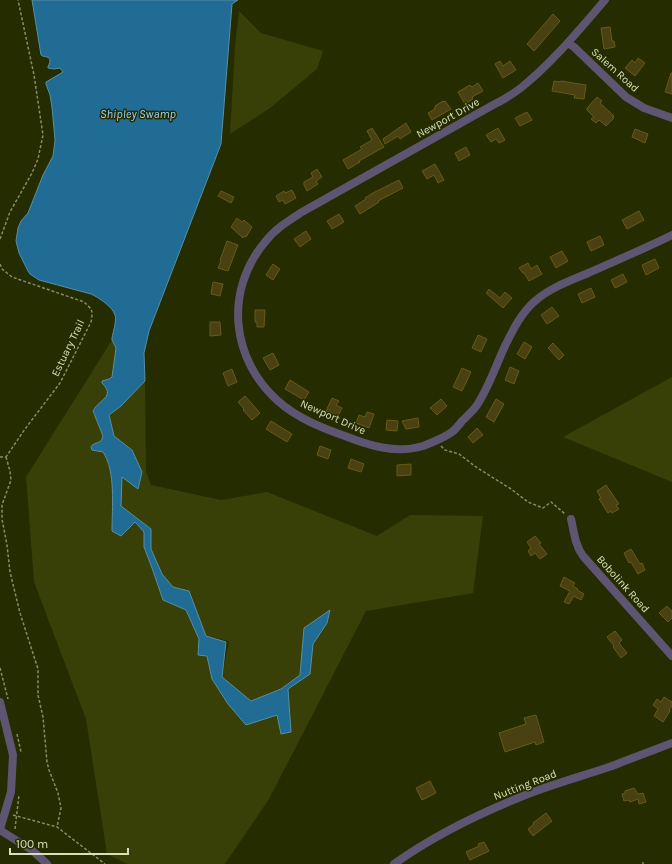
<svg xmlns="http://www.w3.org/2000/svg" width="672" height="864" viewBox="0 0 672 864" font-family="Karla,sans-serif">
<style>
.green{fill:#384008}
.water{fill:#216c95;stroke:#588fa0}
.building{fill:#4a4112;stroke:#675a14}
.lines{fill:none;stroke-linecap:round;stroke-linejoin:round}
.path{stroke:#858d64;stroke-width:1.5;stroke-dasharray:3 2;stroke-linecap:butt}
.minor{stroke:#5e5573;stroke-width:8}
.labels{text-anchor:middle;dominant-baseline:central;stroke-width:3;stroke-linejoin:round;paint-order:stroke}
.street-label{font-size:11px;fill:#d7e0b8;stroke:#252c00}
.water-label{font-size:12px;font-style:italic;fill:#99d0f4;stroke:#252c00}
</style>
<rect width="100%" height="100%" fill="#252c00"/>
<g class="green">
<path d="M239,11L261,33L323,51L317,69L270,108L230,134L235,47Z"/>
<path d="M112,340L116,348L112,377L109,379L104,380L102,383L107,389V393L104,399L97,405L93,411L103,436C102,442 97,443 93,445L92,450L103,452C116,471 112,508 112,531L135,522L144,532V547L152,568L163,600L186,610L199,639L198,655H207L212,679L228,704L277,715L291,732L288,689L310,674L313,644L327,623L330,611L304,628L300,675L281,689L251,701L222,677L229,641L206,636L189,591L173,587L162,574L151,549V529L121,506L122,476L132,450L114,436L109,415L121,406L145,381L146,472L151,485L221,500L267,492L377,536L410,515L483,516L473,593L366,611L269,799L225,864H127L107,854L86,719L34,582L26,477Z"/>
<path d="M672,377V482L563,437Z"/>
</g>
<path class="water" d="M32,0H238L232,4L221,144L149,331L144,353L145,381L121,406L109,415L114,436L132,450L142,472L138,489L122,477L121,506L151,529V549L162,574L173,587L189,591L206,636L226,642L222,677L251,701L281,689L300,675L304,628L330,610L327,623L313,644L310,674L288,689L291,732L281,734L277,715L246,725L228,704L212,679L207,656L198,655L199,639L186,610L163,600L152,568L144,547V532L135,522L121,536L112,531C112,508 116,471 103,452L92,450L91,447C93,442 100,444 102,439L103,436L93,411C99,399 116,397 102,383V381L109,379L112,377L116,348L112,340V338C113,332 117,320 115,315C113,307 98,297 91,294L39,280L30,274L28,271L19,253L16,241L18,228L21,221L28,213L43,175L53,156L55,140L52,107L50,95L46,84V82L63,72L60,68L54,69L48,68V67L50,62C50,55 45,58 41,55Z"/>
<g class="building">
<path d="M553,14L560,21L534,51L527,44Z"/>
<path d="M610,27L612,41H614L615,47L604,49L601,28Z"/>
<path d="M638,58L645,63L635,76L625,68L632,60L635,63Z"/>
<path d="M500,61L503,66L510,61L516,70L503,78L495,64Z"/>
<path d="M671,73H672V94L665,92Z"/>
<path d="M554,81L560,82L561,81L586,85L584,99L574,98L575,95L552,91Z"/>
<path d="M478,83L483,91L472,97L473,99L465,104L458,92L470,85L472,87Z"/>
<path d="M597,97L602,101L600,103L614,116L612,117L614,118L606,126L599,120L596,123L591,119L594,117L587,110V108Z"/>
<path d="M443,101L444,102L445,101L451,109L432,120L428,113L435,109L434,108L436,107L435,106Z"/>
<path d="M527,112L532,120L520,126L515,118Z"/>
<path d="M406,123L411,132L400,139L398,136L385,144L383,139Z"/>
<path d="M372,128L384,147L359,161L360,162L348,169L343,160L362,149L360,147L372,140L367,131Z"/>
<path d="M498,128L505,140L499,143L496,139L491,142L486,135Z"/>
<path d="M635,129L648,134L645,143L632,137Z"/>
<path d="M466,147L470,155L459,161L455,153Z"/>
<path d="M435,164L444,180L438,183L434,175L427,179L422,171Z"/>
<path d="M317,169L322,177L316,181L318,184L307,191L304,185V182L313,177L311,173Z"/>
<path d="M399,180L403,188L378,201L379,202L360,214L355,206L366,199L365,198L373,193Z"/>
<path d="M292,190L296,198L285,204L283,200L279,202L276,196L284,191L285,193Z"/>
<path d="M221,191L234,197L231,203L218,196Z"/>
<path d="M639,211L644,220L627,229L622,220Z"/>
<path d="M339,214L344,222L332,229L327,221Z"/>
<path d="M237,218L242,222L244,220L252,227L246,237L244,236L243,238L231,227Z"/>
<path d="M306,231L311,239L300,247L294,239Z"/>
<path d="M600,236L604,245L591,251L587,242Z"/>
<path d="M227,241L238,245L228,271L218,268L221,261L220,260Z"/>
<path d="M562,251L568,261L556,268L550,257Z"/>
<path d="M655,259L659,268L646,275L642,265Z"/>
<path d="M528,263L531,269L537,265L542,274L529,281L524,273H523L519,268Z"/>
<path d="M273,264L280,269L273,280L266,275Z"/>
<path d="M623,274L627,282L615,288L611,280Z"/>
<path d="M213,282L223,284L220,296L211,294Z"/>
<path d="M591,288L595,297L582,303L578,294Z"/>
<path d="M489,289L500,298L505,292L512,298L503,308L486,293Z"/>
<path d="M552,307L559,316L547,324L541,315Z"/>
<path d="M255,310H265L264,327H257V322H255Z"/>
<path d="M210,322H220L221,335L210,336Z"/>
<path d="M478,335L487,339L481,352L472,348Z"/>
<path d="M524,342L532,347L525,359L517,354Z"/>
<path d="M553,343L564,355L559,360L548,348Z"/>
<path d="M273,353L279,365L270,370L263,358Z"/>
<path d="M510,367L519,371L514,384L505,380Z"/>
<path d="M462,368L471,372L462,391L453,387Z"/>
<path d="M232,369L237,382L228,386L223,373Z"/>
<path d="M290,380L309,392L304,400L285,389Z"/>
<path d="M245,396L260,413L252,420L243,410L244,409L238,402Z"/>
<path d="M332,398L339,401L336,405L342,408L338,416L326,411Z"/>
<path d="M441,399L447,406L437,415L430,408Z"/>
<path d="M496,399L504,404L494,422L486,417Z"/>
<path d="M367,412L374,414L369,428L356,423L359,415L365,417Z"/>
<path d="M418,418L419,427L406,429L402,421Z"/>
<path d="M387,420L398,421L397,431L386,430Z"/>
<path d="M271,421L292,434L287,442L266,429Z"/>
<path d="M477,428L483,435L473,443L468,437Z"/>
<path d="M320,446L331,450L328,459L317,455Z"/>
<path d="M351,459L364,464L361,472L348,468Z"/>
<path d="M411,464V475L397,476V465Z"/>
<path d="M606,485L619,504L616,505L619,509L612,513L611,511L608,513L599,499L601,498L597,491Z"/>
<path d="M535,536L541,543L539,544L547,554L540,559L535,553L531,556L528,551L531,548L527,542Z"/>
<path d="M631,549L640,564L642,563L645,570L638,574L631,562L629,563L624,553Z"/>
<path d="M564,577L575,583L573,586L578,589L577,590L584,594L581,600L574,596L569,604L564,602L570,591L560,586Z"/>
<path d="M667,606L672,611V618L668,622L659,613Z"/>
<path d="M615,631L622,640L619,643L627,653L621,658L613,647L614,646L607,637Z"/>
<path d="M664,697L672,702V706L669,710L670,711L663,722L654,716L658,709L653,705L657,699L661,702Z"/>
<path d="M536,715L544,742L536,745L535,742L505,752L499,733L526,724L524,718Z"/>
<path d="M430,781L436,793L422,800L416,788Z"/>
<path d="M634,788L638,794L643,793L646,802L639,804L638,799L630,802L629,800L624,801L622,794L625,793V791Z"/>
<path d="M546,813L552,821L533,836L528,829L534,824L533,823Z"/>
<path d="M484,842L489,851L470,860L466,852L479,846L478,844Z"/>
</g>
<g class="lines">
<g class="path">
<path d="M0,239L10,212L32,173L38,159L43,135L34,75L18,0"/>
<path d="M0,264L2,269L12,277L84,302C93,310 93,311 91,322L60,383L25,429L6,457"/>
<path d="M441,446L445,450L459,454L476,467L511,489L528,502L543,508L551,502L565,514"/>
<path d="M0,457H6"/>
<path d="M6,457L10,471L11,480L2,505V519L7,545L10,572L20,613L38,669V695L43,717L47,762L49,770L58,793L61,808L57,827"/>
<path d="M0,668L8,699"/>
<path d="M17,734L21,752"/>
<path d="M13,815L57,827L105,864"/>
<path d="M15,829L19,795"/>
<path d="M643,862V864"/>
</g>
<g class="minor">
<path d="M605,0C579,30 553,62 522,87C513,94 503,100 493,105L302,212C288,221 275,229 265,242C224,291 231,359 278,401C297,418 322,428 345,436C370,446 397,454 423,446C433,442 444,438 452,432C456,429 459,425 462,421C467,416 473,411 477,405C489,387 496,365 505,346C513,330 521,313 535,301C550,288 569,281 586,274C615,261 644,249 672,235"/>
<path d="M568,43L574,47L626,97L644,108L672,118"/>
<path d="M571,519C574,532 575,545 583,556L672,656"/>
<path d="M0,702L13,755L11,792L0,829"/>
<path d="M0,830L33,851L47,864"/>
<path d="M394,864C433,836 478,814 523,796C552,784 583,776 612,766C632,758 652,751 672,743"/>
</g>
</g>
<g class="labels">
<g class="street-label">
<text transform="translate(615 70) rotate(42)">Salem Road</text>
<text transform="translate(448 118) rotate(-29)">Newport Drive</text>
<text transform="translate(68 348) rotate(-64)">Estuary Trail</text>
<text transform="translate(333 417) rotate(24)">Newport Drive</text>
<text transform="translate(623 584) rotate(48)">Bobolink Road</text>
<text transform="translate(525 785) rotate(-21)">Nutting Road</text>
</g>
<g class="water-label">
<text x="138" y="114">Shipley Swamp</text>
</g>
</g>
<path d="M10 848v6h118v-6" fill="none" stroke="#d7e0b8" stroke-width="2"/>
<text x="16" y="848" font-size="12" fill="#d7e0b8" stroke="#252c00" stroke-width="3" paint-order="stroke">100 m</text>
</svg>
